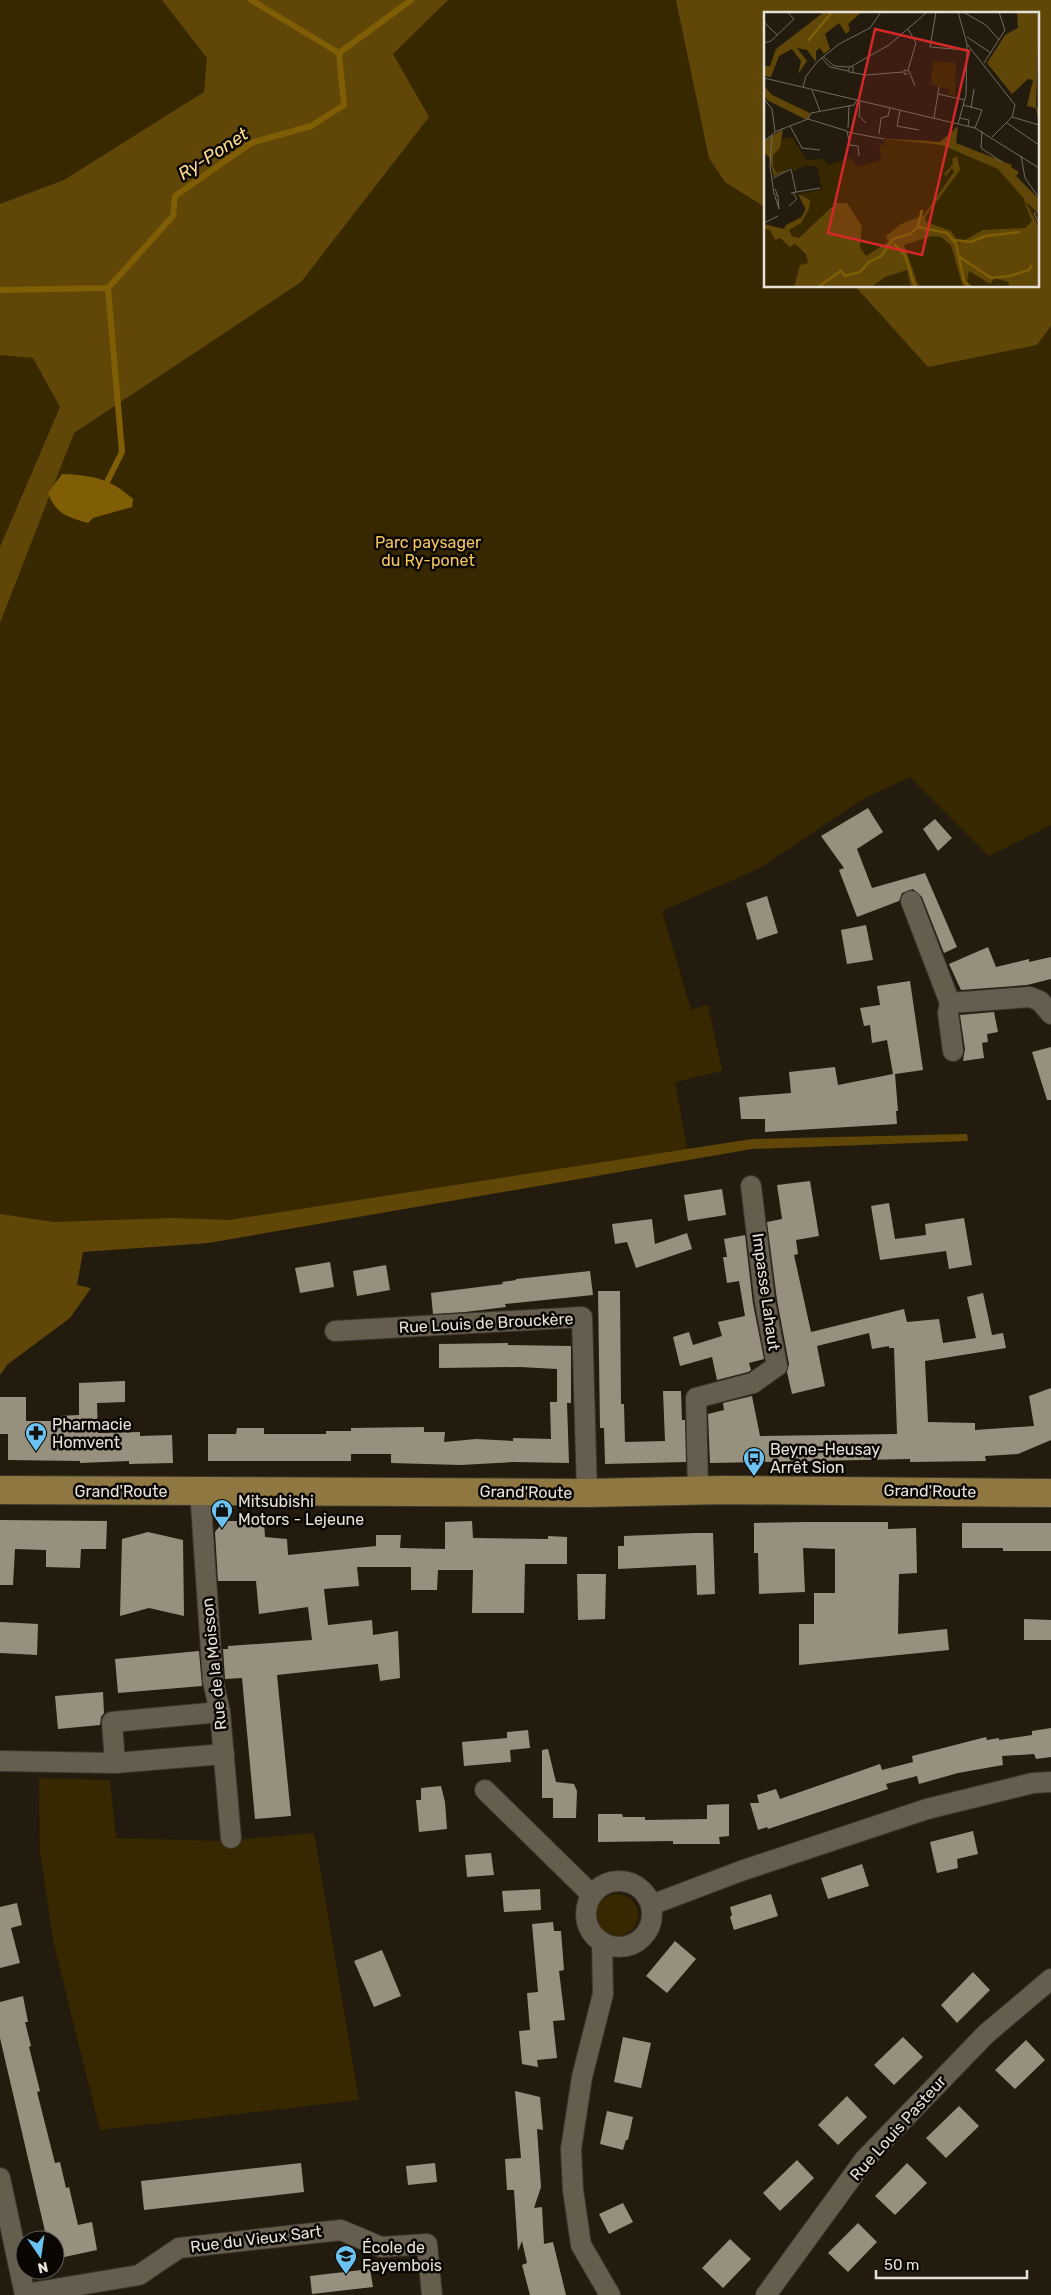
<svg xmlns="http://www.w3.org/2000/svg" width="1051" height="2295" viewBox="0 0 1051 2295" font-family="Rubik,sans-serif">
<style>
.green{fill:#382800;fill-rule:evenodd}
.forest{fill:#604708}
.water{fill:#7f5e05}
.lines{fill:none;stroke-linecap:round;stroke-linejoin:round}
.stream{stroke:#7f5e05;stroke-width:6}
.building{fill:#98907f}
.street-casing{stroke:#3c3630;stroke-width:22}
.primary-casing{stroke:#3c3630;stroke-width:30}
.street{stroke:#655e4e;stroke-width:20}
.primary{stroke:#8f7741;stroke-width:28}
.labels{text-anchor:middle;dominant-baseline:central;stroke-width:5;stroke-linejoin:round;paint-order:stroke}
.park-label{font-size:16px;fill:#f6c760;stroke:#0a0703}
.street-label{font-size:16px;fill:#e7e2d9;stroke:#0a0703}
.poi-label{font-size:16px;fill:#e7e2d9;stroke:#0a0703;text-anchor:start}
.water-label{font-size:18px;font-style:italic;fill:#ffda8c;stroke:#0a0703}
.inset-river{fill:none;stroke:#7f5e05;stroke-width:2.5}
.inset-road{fill:none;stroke:#716b5f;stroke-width:1}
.view{fill:#d62828;fill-opacity:0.15;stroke:#d62828;stroke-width:2.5}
.inset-edge{fill:none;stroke:#e7e2d9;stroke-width:2.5}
</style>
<rect width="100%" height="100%" fill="#231c0e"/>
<g class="green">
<path d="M0,0H1051V825L989,856L910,777L861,800L760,868L662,911L691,1010L708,1005L722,1071L675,1082L687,1149L501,1191L208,1243L0,1256ZM765,14H1037V286H765Z"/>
<path d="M39,1778L110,1780L116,1838L221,1841L314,1833L359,2100L100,2130L53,1940L40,1850Z"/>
<circle cx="617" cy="1915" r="21"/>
</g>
<g class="forest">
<path d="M162,0H448L393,54L429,117L301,282L74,433L0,623V547L60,407L33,358L0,355V204L64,180L204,92L207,58Z"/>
<path d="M676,0H1051V326L1037,345L928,367L855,286H1037V14H765V207L725,182L709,158Z"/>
<path d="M967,1134L968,1141L752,1149L208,1243L83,1252L77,1285L91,1288L70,1318L8,1364L0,1375V1214L54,1222L173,1218L229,1220L752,1139Z"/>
</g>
<path class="water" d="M62,474C92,475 111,479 133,499L132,507L93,518L88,523C67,517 56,514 48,493Z"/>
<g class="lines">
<g class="stream">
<path d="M251,0L339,53"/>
<path d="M0,290L108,288L173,216L175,196L251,143L311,126L344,105L339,53L411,0"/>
<path d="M107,482L122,452L108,288"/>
</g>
</g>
<g class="building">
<path d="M868,808L883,832L857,849L872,888L925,873L957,947L944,953L922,897L913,889L902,893L899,901L857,917L839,870L844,868L821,836Z"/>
<path d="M935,819L952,838L938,851L923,829Z"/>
<path d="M767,896L778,933L757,940L746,903Z"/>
<path d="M866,925L873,960L847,964L841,930Z"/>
<path d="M988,947L996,967L1029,959V962L1051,957V979L1027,985L961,990L949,964Z"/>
<path d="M910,981L923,1070L895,1074L898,1111H896L897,1124L765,1132V1119H741L739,1097L791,1093L789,1072L835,1067L838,1085L893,1074L887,1040L872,1043L870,1025L864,1026L860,1008L880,1005L877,986Z"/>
<path d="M994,1012L998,1032L987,1034L988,1042L982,1043L984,1058L963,1061L965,1049L960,1015Z"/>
<path d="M1051,1047V1100H1047L1032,1052Z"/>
<path d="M810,1181L819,1236L796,1240L798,1254L794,1255L811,1332L904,1309L907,1322L939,1319L943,1343L976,1338L967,1297L983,1293L992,1335L1003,1333L1006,1348L925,1361L928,1422L975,1423V1430L1034,1426L1029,1396L1051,1388V1440L1018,1454L985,1456L986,1461L910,1462V1459L710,1463L708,1414L724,1410L723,1403L752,1396L760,1436L897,1434L894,1348H889V1346L872,1349L869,1333L817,1346L825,1386L792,1394L787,1372L789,1364L777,1300L767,1222L782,1219L777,1185Z"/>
<path d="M722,1189L726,1215L688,1221L684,1195Z"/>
<path d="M889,1203L895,1239L926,1235L925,1224L964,1218L972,1265L949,1269L946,1251L880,1260L871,1206Z"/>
<path d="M652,1219L655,1244L687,1233L692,1249L636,1268L627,1242L615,1244L612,1224Z"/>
<path d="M745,1235L753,1304L764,1359L749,1363L751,1370L748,1372L717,1380L712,1357L680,1366L673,1337L689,1332L693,1345L722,1336L718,1322L745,1316L739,1281L727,1283L723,1257H727L724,1239Z"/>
<path d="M330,1262L334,1287L300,1293L295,1268Z"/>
<path d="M386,1265L390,1290L357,1296L353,1271Z"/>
<path d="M590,1271L593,1295L505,1304L506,1307L465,1312L433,1314L431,1293L503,1284L502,1282L516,1280V1279Z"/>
<path d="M598,1291H620L621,1404H624L625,1442L665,1441L663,1391H681L682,1420H685L686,1462L605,1464L604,1428H600Z"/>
<path d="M508,1343V1345L571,1346V1403H567L569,1463L514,1462L461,1465L391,1463V1454H351V1461H208V1434H236L237,1428H264V1434H326V1431H351V1428L424,1427V1432H445L444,1442L476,1439L513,1441V1438L551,1439L550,1402H557V1369L520,1367L439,1368V1344Z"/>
<path d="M125,1381V1402L97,1403L98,1433L140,1432V1436L172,1435L173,1463L129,1464V1461L80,1463V1461L8,1460V1434H0V1397H26V1421H58V1416L79,1415V1383Z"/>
<path d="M0,1520L107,1521L106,1549H81L80,1568L46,1567V1550L15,1549L13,1585H0Z"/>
<path d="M224,1521H264L265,1537L287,1539L288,1555L376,1546V1535H401L400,1548L445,1549V1522L472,1521L473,1538L548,1539V1536L567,1537V1564H525L524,1613H472L473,1570H438L437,1590H411V1567H357L359,1586L324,1589L328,1625L372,1620L373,1635L398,1631L400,1678L380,1681L378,1664L277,1675L291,1816L255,1819L242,1678L225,1679L223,1649H228V1646L312,1640L308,1607L259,1614L256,1581H218L215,1532Z"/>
<path d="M808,1522H888V1529L916,1528L917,1573L899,1574L898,1634L947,1629L949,1650L799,1665V1624H814V1593H835V1549L803,1548L805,1592L759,1594L758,1553H754V1523Z"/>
<path d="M962,1523H1051V1551H1003V1548H962Z"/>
<path d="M148,1532L183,1540L184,1616L149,1608L120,1616L122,1539Z"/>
<path d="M695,1533H713L715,1594L697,1595L696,1565L618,1569V1546H624V1536Z"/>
<path d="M577,1574H606L605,1619L578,1620Z"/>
<path d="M1024,1619L1051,1620V1640H1024Z"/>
<path d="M0,1622L38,1624L37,1655L0,1653Z"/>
<path d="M199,1651L202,1686L118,1693L115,1659Z"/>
<path d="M103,1692L104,1713L101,1717L100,1725L58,1729L55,1696Z"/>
<path d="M1051,1728V1757L1036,1759L1034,1754L1002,1756L1003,1765L958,1773L919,1784L917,1776L886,1784L888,1789L768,1829L767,1827L758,1830L750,1803H759L757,1795L776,1789L780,1799L880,1764L882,1770L913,1762L912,1756L986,1737L987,1740L999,1738V1740L1032,1735V1731Z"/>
<path d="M528,1730L530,1748L510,1750L511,1762L464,1766L462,1742L507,1738V1732Z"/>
<path d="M548,1749L556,1782L574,1784L577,1791L576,1818H553V1798H542V1750Z"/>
<path d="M441,1786L445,1802L447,1829L419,1832L416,1800H421V1788Z"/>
<path d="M729,1804V1836L719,1837L720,1844H673V1841L598,1842V1814H622L623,1817H645V1820L707,1819V1805Z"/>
<path d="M973,1831L978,1854L957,1859L958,1868L937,1873L930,1842Z"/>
<path d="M491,1853L494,1875L467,1877L465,1855Z"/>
<path d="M862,1864L869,1886L828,1899L821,1878Z"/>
<path d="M540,1889L541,1910L504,1912L502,1891Z"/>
<path d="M771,1894L778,1916L734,1930L730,1917L732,1915L730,1907Z"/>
<path d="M17,1903L22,1925L11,1928L20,1963L0,1968V1907Z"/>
<path d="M553,1922L554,1931H561L564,1970L559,1971L565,2020L553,2021L557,2058L537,2060L538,2067L522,2064L519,2031L530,2030L527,1993L538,1992L532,1924Z"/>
<path d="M675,1941L696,1959L667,1993L646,1976Z"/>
<path d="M382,1950L401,1996L374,2007L354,1961Z"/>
<path d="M973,1972L990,1990L957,2023L941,2005Z"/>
<path d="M23,1996L28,2022H25L31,2046L29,2047L40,2091L37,2092L55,2163L60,2162L66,2188L69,2187L78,2225L92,2222L97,2250L55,2259V2240H47L0,2038V2002Z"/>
<path d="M623,2037L651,2043L641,2088L614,2082Z"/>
<path d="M903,2037L923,2057L894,2085L874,2065Z"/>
<path d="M1026,2040L1045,2060L1015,2089L995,2070Z"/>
<path d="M515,2091L540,2097L543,2130L537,2129L541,2187L534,2208L542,2207L544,2244L553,2242L566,2295H530L522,2265L527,2263L522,2241L518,2251L514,2190H507L505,2159L521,2158Z"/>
<path d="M847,2096L867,2117L838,2145L818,2125Z"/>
<path d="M959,2106L979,2126L946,2158L926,2138Z"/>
<path d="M607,2111L633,2117L628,2140H626L623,2150L600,2144Z"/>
<path d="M797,2160L814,2178L780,2211L763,2193Z"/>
<path d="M301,2163L304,2192L144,2210L141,2181Z"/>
<path d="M435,2163L437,2182L408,2185L406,2166Z"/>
<path d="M907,2163L927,2183L895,2215L875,2196Z"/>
<path d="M623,2203L633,2222L609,2234L599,2214Z"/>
<path d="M858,2223L877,2242L848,2272L828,2253Z"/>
<path d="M730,2239L751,2259L723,2288L702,2268Z"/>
<path d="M370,2269L373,2287L312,2294L310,2276Z"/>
</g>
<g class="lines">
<g class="street-casing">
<g id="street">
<path d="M911,901L950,1003L1030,997L1040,1001L1051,1014"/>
<path d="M950,1003L948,1013L953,1051"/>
<path d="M335,1331L582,1317L587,1493"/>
<path d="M200,1490L213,1681L220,1712L231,1838"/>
<path d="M698,1491L696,1398L753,1383L777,1366L765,1302L751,1186"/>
<path d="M0,1761L115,1763L224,1754"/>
<path d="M115,1763L112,1722L220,1712"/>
<path d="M485,1790L592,1895"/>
<circle cx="619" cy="1914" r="33"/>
<path d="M651,1905L741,1871L927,1809L1033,1783L1051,1782"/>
<path d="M602,1942L603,1994L582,2077L571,2149L573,2190L581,2245L610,2295"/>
<path d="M0,2178L25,2295"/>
<path d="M25,2294L139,2275L179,2248L341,2230L381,2247L427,2244L432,2295"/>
<path d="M766,2295L865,2159L986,2034L1051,1979"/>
</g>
</g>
<g class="primary-casing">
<path id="primary" d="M0,1490L587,1493L723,1490L1051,1493"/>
</g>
<use href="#street" class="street"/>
<use href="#primary" class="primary"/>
</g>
<defs>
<g id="pharmacy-pin" transform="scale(1.125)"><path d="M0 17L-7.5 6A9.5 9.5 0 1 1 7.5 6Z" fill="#6cc3f2" stroke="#0a0703"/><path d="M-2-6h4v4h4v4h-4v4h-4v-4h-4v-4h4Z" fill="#111"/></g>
<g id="bus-pin" transform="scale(1.125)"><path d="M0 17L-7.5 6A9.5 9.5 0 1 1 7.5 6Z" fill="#6cc3f2" stroke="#0a0703"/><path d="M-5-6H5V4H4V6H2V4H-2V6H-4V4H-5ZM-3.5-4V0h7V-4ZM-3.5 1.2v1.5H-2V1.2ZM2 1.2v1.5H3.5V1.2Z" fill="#111"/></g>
<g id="shop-pin" transform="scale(1.125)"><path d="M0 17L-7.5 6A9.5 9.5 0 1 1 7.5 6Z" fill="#6cc3f2" stroke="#0a0703"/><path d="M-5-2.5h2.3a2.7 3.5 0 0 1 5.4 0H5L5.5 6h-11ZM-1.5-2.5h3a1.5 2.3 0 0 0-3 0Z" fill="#111"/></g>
<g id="school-pin" transform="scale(1.125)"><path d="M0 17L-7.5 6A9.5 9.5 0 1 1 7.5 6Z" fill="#6cc3f2" stroke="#0a0703"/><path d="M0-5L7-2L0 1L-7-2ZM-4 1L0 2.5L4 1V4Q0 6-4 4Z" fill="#111"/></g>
</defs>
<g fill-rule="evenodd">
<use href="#pharmacy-pin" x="36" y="1433"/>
<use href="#bus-pin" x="754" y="1458"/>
<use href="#shop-pin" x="222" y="1510"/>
<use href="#school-pin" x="346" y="2256"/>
</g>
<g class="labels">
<g class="park-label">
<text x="428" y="542">Parc paysager<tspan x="428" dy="18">du Ry-ponet</tspan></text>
</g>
<g class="street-label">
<text transform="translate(766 1292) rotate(82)">Impasse Lahaut</text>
<text transform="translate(486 1323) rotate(-3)">Rue Louis de Brouckère</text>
<text x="121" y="1491">Grand'Route</text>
<text transform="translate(930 1491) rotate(1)">Grand'Route</text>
<text transform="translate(526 1492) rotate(1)">Grand'Route</text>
<text transform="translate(214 1664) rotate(-96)">Rue de la Moisson</text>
<text transform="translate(898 2128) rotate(-48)">Rue Louis Pasteur</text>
<text transform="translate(256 2239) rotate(-7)">Rue du Vieux Sart</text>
</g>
<g class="poi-label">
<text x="52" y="1424">Pharmacie<tspan x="52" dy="18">Homvent</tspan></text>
<text x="770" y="1449">Beyne-Heusay<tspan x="770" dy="18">Arrêt Sion</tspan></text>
<text x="238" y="1501">Mitsubishi<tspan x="238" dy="18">Motors - Lejeune</tspan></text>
<text x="362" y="2247">École de<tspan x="362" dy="18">Fayembois</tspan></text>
</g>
<g class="water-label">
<text transform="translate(213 154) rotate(-33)">Ry-Ponet</text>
</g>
</g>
<g transform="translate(764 12)">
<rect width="275" height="275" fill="#231c0e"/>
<path d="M169,49L192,51L191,84L184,82L185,77L167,73ZM18,122V127L28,125L42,148L60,147L63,153L87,146L93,155L117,148L115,133H120V127L165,128L231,151L275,201V275H0V212L20,217L22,213L42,201L34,182L58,177L53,154H41L29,160L28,155L9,164L4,126Z" fill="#382800"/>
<path d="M60,0H98L84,12L86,18L82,22L75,11L61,22L66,37L60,42L56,36L52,39V50L43,38L33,36L43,49L34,62L37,49L28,37L15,44L7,65L0,64V54H6L12,37ZM253,0H275L272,94L275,99V112L272,96L263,94L269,68L264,67L248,82L223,51L241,23L254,16ZM0,74L8,83L46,101L43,108L5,89L0,85ZM194,114L192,131L248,153L247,155L255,160L252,164L274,186L275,197L272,199L261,189L275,215V275H246L244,270L231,266L226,272L205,259L203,270L209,275H199L187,233L177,225L168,224L140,233L155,275H147L143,258L121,265L107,275H30L36,253L44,251L42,242L31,232L26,235L16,226L11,228L6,218L0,217V212L20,217L22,213L37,206L42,197L34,182L46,188L45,197L37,211L25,218L28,224L35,226L72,191H83L98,214L96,235L102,244L124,230L122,224L137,212L160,203L190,160L188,156L182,164L180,162L189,152L188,147L193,144L196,158L161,205L162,210L187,219L195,231L219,218L261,216L268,209L260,189L261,188L234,157L178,133L114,126L176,130ZM19,117L16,136L9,143V154L12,161L24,158L10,164L5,145L0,140V129Z" fill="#604708"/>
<path class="inset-river" d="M44,29L68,0M154,214L158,198M190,228L207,230L221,224L256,220M130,232L141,243L151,275M194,244L227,266L246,264L265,258L268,253M54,275L77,259L81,264L96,260L105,250L117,244L129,227L146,222L154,215L183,221L192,232L200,269L206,275"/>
<path class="inset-road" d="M172,0L166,35L202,38M194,0L203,32L202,83L194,112M199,0L222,13L235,28M0,10L13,23M203,25L227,41M0,31L7,29L30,7L23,0M203,32L251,93L248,105L228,125M60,45L70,54L84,55M58,46L66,55L84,59M220,51L241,18L235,0M88,54L125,33L162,1M144,58L152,31L144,17M89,60V55L85,54V60L102,63L139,60M144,62H140V58L145,59L151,74M0,66L211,116L275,156M39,75L42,64L54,49L75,32L106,16L117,0M48,78L56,99M174,82L201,88M0,87L8,97L11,120M96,89L95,104L102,111M199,93L218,98L211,116M207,96L210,77M136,98L133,114L155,118M248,105L275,113M170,106L175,75M196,106L205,108L204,114M44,107L83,119L86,133L94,134L95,144M44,107L47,101L90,93L93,88M243,111L275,133M26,114L38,136L56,138M84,116L85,94M218,119L217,136L238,150M83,120L120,127M115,122L117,106L124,104L126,96M8,123L6,154L10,182L14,184L11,177M0,129L13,119L44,107M257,144L261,166L275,186M9,166L27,157L32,180M27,181L56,176M11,184L15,197L14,184M25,194L33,187L29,181M275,198L270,202L275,211M0,211L14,204"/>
<path class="view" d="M111,17L205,39L158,243L64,221Z"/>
<rect width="275" height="275" class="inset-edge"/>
</g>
<g transform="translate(40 2255) rotate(167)"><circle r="24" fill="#0a0703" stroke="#625f59"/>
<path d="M0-4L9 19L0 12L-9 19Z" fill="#6cc3f2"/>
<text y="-8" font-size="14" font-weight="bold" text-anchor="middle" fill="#e7e2d9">N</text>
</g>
<path d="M876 2270v8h151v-8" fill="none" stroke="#e7e2d9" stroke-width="2.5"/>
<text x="884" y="2270" font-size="15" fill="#e7e2d9" stroke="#0a0703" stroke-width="4" paint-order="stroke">50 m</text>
</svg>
